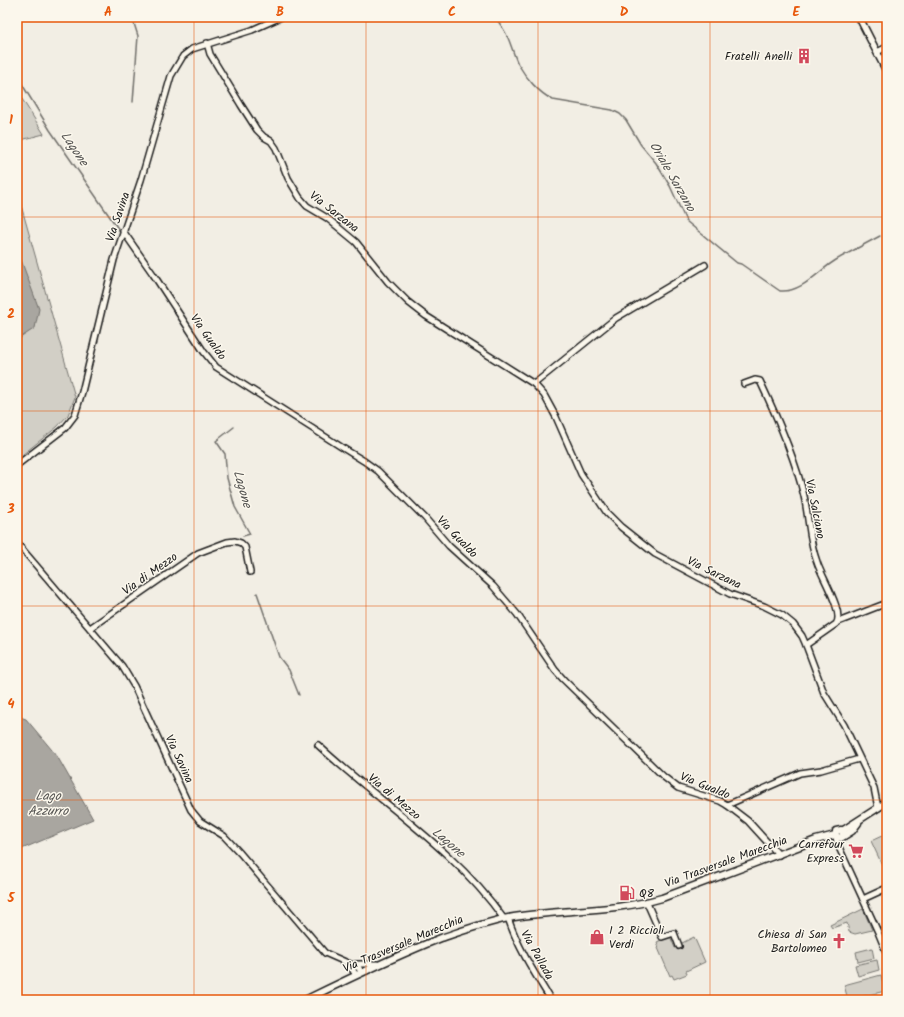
<svg xmlns="http://www.w3.org/2000/svg" width="904" height="1017" viewBox="0 0 904 1017" font-family="Kalam,sans-serif">
<style>
.green{fill:#d2cfc6;stroke:#777671}
.water{fill:#a9a6a0;stroke:#716f6b}
.lines{fill:none;stroke-linecap:round;stroke-linejoin:round}
.stream{stroke:#716f6b;stroke-width:1.5}
.minor-casing{stroke:#1c1c1c;stroke-width:8}
.major-casing{stroke:#1c1c1c;stroke-width:9}
.minor{stroke:#fbf7ec;stroke-width:5}
.major{stroke:#fbf7ec;stroke-width:6}
.grid{fill:none;stroke:#e8590c;stroke-width:1;stroke-opacity:0.55}
.labels{text-anchor:middle;dominant-baseline:central;stroke-width:3;stroke-linejoin:round;paint-order:stroke}
.poi-label{font-size:12px;fill:#1c1c1c;stroke:#fbf7ec;text-anchor:end}
.street-label{font-size:12px;fill:#1c1c1c;stroke:#fbf7ec}
.water-label{font-size:13px;font-style:italic;fill:#545351;stroke:#fbf7ec}
.neatline{fill:none;stroke:#e8590c;stroke-width:1.5}
.grid-label{font-size:13px;text-anchor:middle;font-weight:bold;fill:#e8590c}
</style>
<rect width="100%" height="100%" fill="#f2eee4"/>
<filter id="ink" filterUnits="userSpaceOnUse"><feTurbulence type="fractalNoise" baseFrequency=".025" numOctaves="2"/><feDisplacementMap in="SourceGraphic" scale="8" xChannelSelector="R" yChannelSelector="G"/><feConvolveMatrix kernelMatrix="1 2 1 2 8 2 1 2 1" color-interpolation-filters="sRGB"/></filter>
<g filter="url(#ink)">
<g class="green">
<path d="M17,91L44,134L17,141Z"/>
<path d="M17,191L75,397L68,415L57,427L17,459Z"/>
<path d="M884,835L885,837L887,836V866L884,869L871,841Z"/>
<path d="M863,909L872,930L855,934L849,932L847,923L832,928L830,925Z"/>
<path d="M670,936L675,948L680,945V944L694,937L705,962L686,971L687,974L674,979L672,975L670,976L658,948L659,947L657,942Z"/>
<path d="M872,948L874,958L858,962L856,952Z"/>
<path d="M877,960L879,970L858,976L855,965Z"/>
<path d="M881,975L885,991L848,1000L844,985Z"/>
</g>
<g class="water">
<path d="M17,249L39,309L35,328L17,340Z"/>
<path d="M17,716L26,719L57,756L93,819L17,851Z"/>
</g>
<g class="lines">
<g class="stream">
<path d="M132,17L138,36L133,102"/>
<path d="M495,17C500,24 505,30 508,38C512,47 514,56 518,64C526,78 539,93 553,100L612,110L620,114L626,120L641,145L656,163L670,186L686,221L737,263L741,264L780,291C802,293 819,270 836,260C850,252 865,244 880,236"/>
<path d="M17,76L50,130L119,230"/>
<path d="M234,427L216,441L225,454L227,478L235,507L250,534L243,536"/>
<path d="M257,593L279,657L289,670L299,695"/>
<path d="M457,862L463,867"/>
<path d="M471,876L500,907"/>
</g>
<g class="minor-casing">
<g id="minor">
<path d="M207,43L210,54L241,105L257,130L264,137L271,141L276,148L288,178L300,198L307,206L327,218L356,242L388,282L408,302L426,316L534,384L544,395L556,417L581,474L607,513L621,527L655,554L730,594L764,606L782,615L793,624L802,636L806,645L824,693L844,725L874,788L878,808"/>
<path d="M877,52L887,47"/>
<path d="M123,231L153,274L204,352L216,367L346,450L364,461L378,471L425,518L449,546L493,586L517,614L555,670L564,680L664,777L678,788L720,801L727,805L748,821L779,855"/>
<path d="M534,384L616,318L705,265"/>
<path d="M744,384L755,380L760,381C777,417 795,458 804,496C809,518 809,541 817,562C821,576 845,613 836,624L806,645"/>
<path d="M17,465L65,428L75,415L82,392L114,260L141,180L171,76L183,56L192,49L252,30L281,17"/>
<path d="M17,543L122,666L134,686L191,810L200,821L224,836L240,853L325,953L359,968L361,973"/>
<path d="M838,622L887,603"/>
<path d="M90,628L198,553L227,542L235,541L241,543L245,547L250,572"/>
<path d="M318,745C380,803 455,849 504,919"/>
<path d="M727,805L800,773L821,770L859,759"/>
<path d="M836,836L837,843L878,932L887,954"/>
<path d="M863,899L887,888"/>
<path d="M647,903L662,937L674,933L679,946"/>
<path d="M508,918C518,948 535,974 551,1000"/>
<path d="M347,964L352,969L356,975"/>
<path d="M356,964H377"/>
</g>
</g>
<g class="major-casing">
<g id="major">
<path d="M859,17L887,72"/>
<path d="M842,831L887,802"/>
<path d="M843,836V833L841,830L836,831V836L841,838L852,831L858,823"/>
<path d="M305,1000C350,978 395,956 441,938C465,930 489,921 514,917C564,909 614,912 662,898L816,840L835,835"/>
</g>
</g>
<use href="#minor" class="minor"/>
<use href="#major" class="major"/>
</g>
</g>
<path class="grid" d="M194,17V1000M366,17V1000M538,17V1000M710,17V1000M17,217H887M17,411H887M17,606H887M17,800H887"/>
<defs>
<g id="building-bare" transform="scale(1.2)"><path d="M-4-6H4V6H1V3H-1V6H-4ZM-2.5-4.3h1.7v1.8h-1.7ZM.8-4.3h1.7v1.8H.8ZM-2.5-1h1.7V.8h-1.7ZM.8-1h1.7V.8H.8Z" fill="#d1495b" stroke="#fbf7ec" stroke-width="2.5" paint-order="stroke"/></g>
<g id="supermarket-bare" transform="scale(1.2)"><path d="M-6-5.5h2.5l.6 2H6L4.5 2H-2.5L-4.4-4H-6ZM-1.5 3.2a1.3 1.3 0 1 0 .1 0ZM3 3.2a1.3 1.3 0 1 0 .1 0Z" fill="#d1495b" stroke="#fbf7ec" stroke-width="2.5" paint-order="stroke"/></g>
<g id="fuel-bare" transform="scale(1.2)"><path d="M-5.5-6h7V0h2V4h1.3V-2.5L3-4.5l.8-.8L6-3V5H2.5V1h-1V6h-7ZM-4.2-4.7v3.2H.2V-4.7Z" fill="#d1495b" stroke="#fbf7ec" stroke-width="2.5" paint-order="stroke"/></g>
<g id="shop-bare" transform="scale(1.2)"><path d="M-5-2.5h2.3a2.7 3.5 0 0 1 5.4 0H5L5.5 6h-11ZM-1.5-2.5h3a1.5 2.3 0 0 0-3 0Z" fill="#d1495b" stroke="#fbf7ec" stroke-width="2.5" paint-order="stroke"/></g>
<g id="church-bare" transform="scale(1.2)"><path d="M-1.2-6h2.4v3.5h3.3v2.4h-3.3V6h-2.4V-.1h-3.3v-2.4h3.3Z" fill="#d1495b" stroke="#fbf7ec" stroke-width="2.5" paint-order="stroke"/></g>
</defs>
<g fill-rule="evenodd">
<use href="#building-bare" x="804" y="56"/>
<use href="#supermarket-bare" x="856" y="851"/>
<use href="#fuel-bare" x="627" y="893"/>
<use href="#shop-bare" x="597" y="937"/>
<use href="#church-bare" x="839" y="941"/>
</g>
<g class="labels">
<g class="poi-label">
<text x="792" y="56">Fratelli Anelli</text>
<text x="844" y="844">Carrefour<tspan x="844" dy="14">Express</tspan></text>
<text x="639" y="893" text-anchor="start">Q8</text>
<text x="609" y="930" text-anchor="start">I 2 Riccioli<tspan x="609" dy="14">Verdi</tspan></text>
<text x="827" y="934">Chiesa di San<tspan x="827" dy="14">Bartolomeo</tspan></text>
</g>
<g class="street-label">
<text transform="translate(334 212) rotate(38)">Via Sarzana</text>
<text transform="translate(118 217) rotate(-71)">Via Savina</text>
<text transform="translate(208 337) rotate(55)">Via Gualdo</text>
<text transform="translate(815 509) rotate(79)">Via Salciano</text>
<text transform="translate(457 537) rotate(46)">Via Gualdo</text>
<text transform="translate(714 573) rotate(26)">Via Sarzana</text>
<text transform="translate(150 574) rotate(-35)">Via di Mezzo</text>
<text transform="translate(179 759) rotate(65)">Via Savina</text>
<text transform="translate(705 786) rotate(22)">Via Gualdo</text>
<text transform="translate(394 797) rotate(40)">Via di Mezzo</text>
<text transform="translate(726 862) rotate(-20)">Via Trasversale Marecchia</text>
<text transform="translate(403 944) rotate(-23)">Via Trasversale Marecchia</text>
<text transform="translate(537 955) rotate(61)">Via Pallada</text>
</g>
<g class="water-label">
<text transform="translate(74 149) rotate(56)">Lagone</text>
<text transform="translate(672 177) rotate(60)">Oriale Sarzano</text>
<text transform="translate(242 489) rotate(74)">Lagone</text>
<text x="48" y="796">Lago<tspan x="48" dy="15">Azzurro</tspan></text>
<text transform="translate(448 843) rotate(41)">Lagone</text>
</g>
</g>
<rect width="904" height="1017" fill="none" stroke="#fbf7ec" stroke-width="44"/>
<rect x="22" y="22" width="860" height="973" class="neatline"/>
<g class="grid-label">
<text x="108" y="16">A</text>
<text x="280" y="16">B</text>
<text x="452" y="16">C</text>
<text x="624" y="16">D</text>
<text x="796" y="16">E</text>
<text x="11" y="124">1</text>
<text x="11" y="318">2</text>
<text x="11" y="513">3</text>
<text x="11" y="708">4</text>
<text x="11" y="902">5</text>
</g>
</svg>
